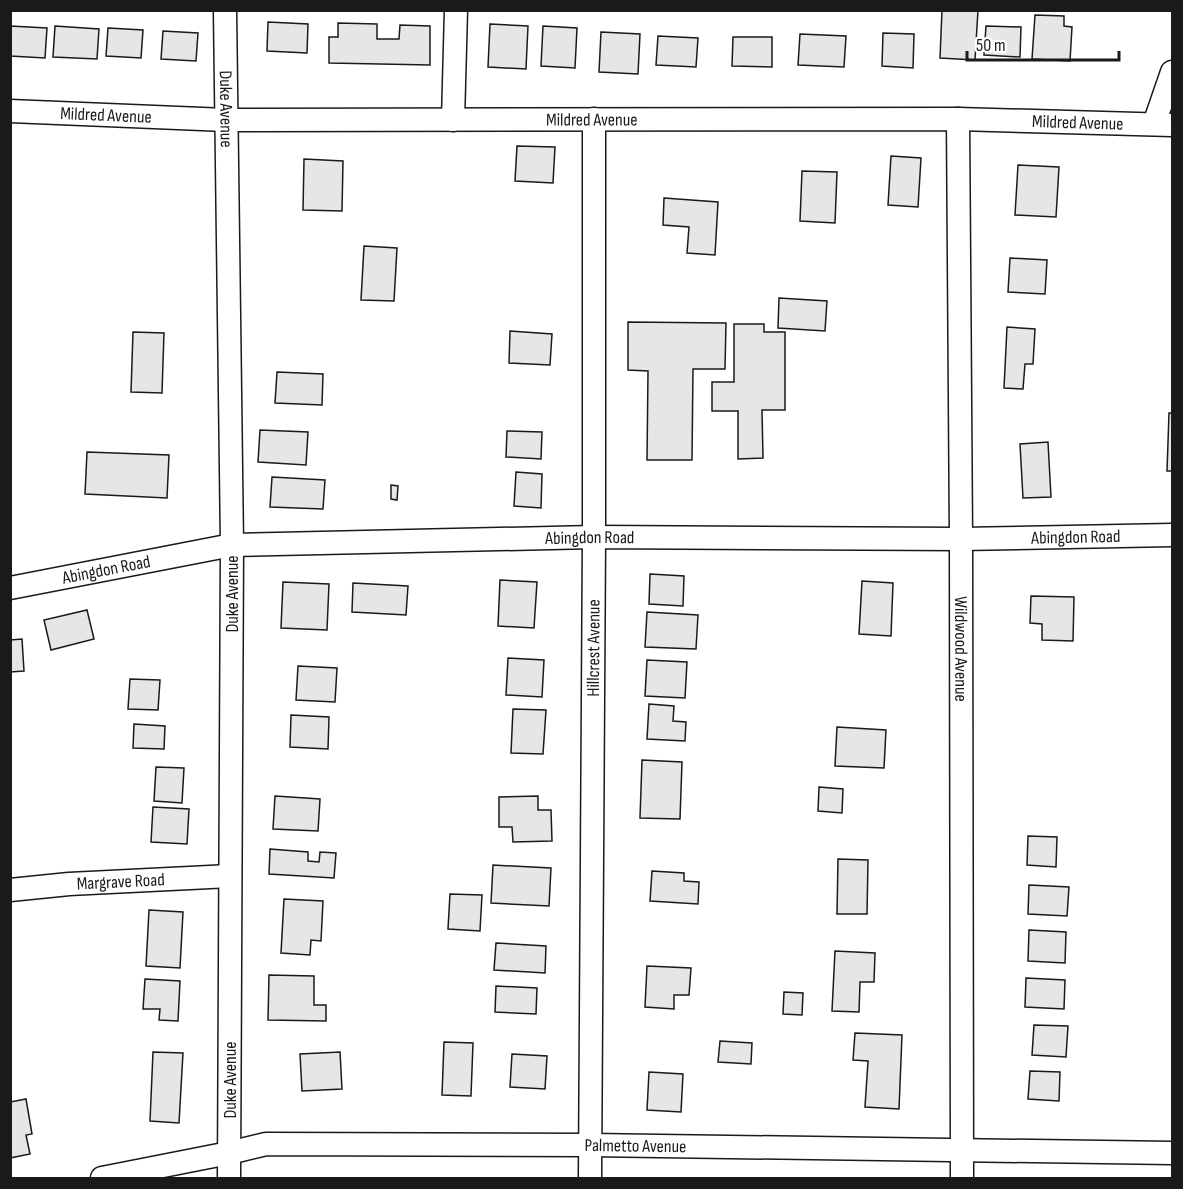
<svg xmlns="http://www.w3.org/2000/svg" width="1183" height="1189" viewBox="0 0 1183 1189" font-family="'Sofia Sans Condensed',sans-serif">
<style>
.building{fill:#e6e6e6;stroke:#1a1a1a;stroke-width:1.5}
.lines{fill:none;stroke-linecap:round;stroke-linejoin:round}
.minor-casing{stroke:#1a1a1a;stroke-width:25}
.minor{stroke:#fff;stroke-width:22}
.labels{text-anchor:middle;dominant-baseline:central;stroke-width:4.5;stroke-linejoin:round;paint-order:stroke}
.street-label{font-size:18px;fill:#1a1a1a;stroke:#fff}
</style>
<rect width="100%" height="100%" fill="#fff"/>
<g class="building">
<path d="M942,10H978L975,60L940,58Z"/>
<path d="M1035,15L1064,16V26L1072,27L1070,61L1032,59Z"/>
<path d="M268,22L308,24L307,53L267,51Z"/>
<path d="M338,23L377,24V39H399L400,25L430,26V65L329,63V37H338Z"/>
<path d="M490,24L528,26L526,69L488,67Z"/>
<path d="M10,26L47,28L45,58L10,56Z"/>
<path d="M55,26L99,29L97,59L53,57Z"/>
<path d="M543,26L577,28L575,68L541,66Z"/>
<path d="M986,26L1021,27L1020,57L984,55Z"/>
<path d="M108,28L143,30L141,58L106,56Z"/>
<path d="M163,31L198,33L196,61L161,59Z"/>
<path d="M601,32L640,34L638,74L599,72Z"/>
<path d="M883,33L914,34L913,68L882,66Z"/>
<path d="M800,34L846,36L844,67L798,65Z"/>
<path d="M658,36L698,38L696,67L656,65Z"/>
<path d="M733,37H772V67L732,66Z"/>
<path d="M517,146L555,147L553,183L515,181Z"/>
<path d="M891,156L921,158L918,207L888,205Z"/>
<path d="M304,159L343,161L342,211L303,210Z"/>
<path d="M1018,165L1059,167L1056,217L1015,215Z"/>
<path d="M802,171L837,172L835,223L800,221Z"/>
<path d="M664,198L718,202L715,255L687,253L689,227L663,225Z"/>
<path d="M364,246L397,248L394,301L361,300Z"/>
<path d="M1010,258L1047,260L1045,294L1008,292Z"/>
<path d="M779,298L827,301L825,331L778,328Z"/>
<path d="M628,322L726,323L725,369H693L692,460H647L648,371L628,370Z"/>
<path d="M734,324H764V332H785V410H762L763,458L738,459V411H712V382H734Z"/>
<path d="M1007,327L1035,329L1033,364H1025L1023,389L1004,388Z"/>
<path d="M510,331L552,334L550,365L509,363Z"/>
<path d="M133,332L164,333L162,393L131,392Z"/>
<path d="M277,372L323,374L322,405L275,403Z"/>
<path d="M1169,413H1172V471H1167Z"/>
<path d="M260,430L308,432L306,465L258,462Z"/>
<path d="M507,431L542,432L541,459L506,457Z"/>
<path d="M1048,442L1051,497L1023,498L1020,444Z"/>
<path d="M87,452L169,455L167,498L85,494Z"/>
<path d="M516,472L542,474L541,508L514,506Z"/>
<path d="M272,477L325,480L323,509L270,507Z"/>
<path d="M391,485L398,486L397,500L391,499Z"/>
<path d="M650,574L684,576L683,606L649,604Z"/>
<path d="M500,580L537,582L534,628L498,626Z"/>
<path d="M862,581L893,583L891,636L859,634Z"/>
<path d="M283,582L329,584L327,630L281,628Z"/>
<path d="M353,583L408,586L406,615L352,612Z"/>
<path d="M1031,596L1074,597L1073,641L1042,640V624L1030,623Z"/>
<path d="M87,610L94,639L51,650L44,620Z"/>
<path d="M647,612L698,615L696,649L645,647Z"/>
<path d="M22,639L24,671L10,672V640Z"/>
<path d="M508,658L544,660L542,697L506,695Z"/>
<path d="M647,660L687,662L685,698L645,696Z"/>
<path d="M298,666L337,668L335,702L296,700Z"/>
<path d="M130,679L160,680L158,710L128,709Z"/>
<path d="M649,704L674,706L673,721L686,722L685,741L647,739Z"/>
<path d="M513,709L546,710L543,754L511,753Z"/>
<path d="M291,715L329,717L328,749L290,747Z"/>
<path d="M134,724L165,726L164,749L133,748Z"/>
<path d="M837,727L886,730L884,768L835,766Z"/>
<path d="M642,760L682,762L680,819L640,818Z"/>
<path d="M156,767L184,768L182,803L154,801Z"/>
<path d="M819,787L843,789L842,813L818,811Z"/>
<path d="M275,796L320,799L318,831L273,829Z"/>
<path d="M538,796V810H551L552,841L513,842L512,827H499V797Z"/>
<path d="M153,807L189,809L187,844L151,842Z"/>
<path d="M1028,836L1057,837L1056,867L1027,865Z"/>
<path d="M270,849L308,852V861L319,862L320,852L336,853L334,878L269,874Z"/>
<path d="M838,859L868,860L867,914H837Z"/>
<path d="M493,865L551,868L549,906L491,903Z"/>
<path d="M652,871L684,873V881L699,882L698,904L650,901Z"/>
<path d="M1029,885L1069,887L1067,916L1028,914Z"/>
<path d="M450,894L482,895L480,931L448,929Z"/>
<path d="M284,899L323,901L321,941L311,940L310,955L281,953Z"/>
<path d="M149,910L183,912L180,968L146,966Z"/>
<path d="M1029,930L1066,932L1065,963L1028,961Z"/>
<path d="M496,943L546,946L545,973L494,970Z"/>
<path d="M835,951L875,953L874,982H860L859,1012L832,1011Z"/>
<path d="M647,966L691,968L689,995H674V1009L645,1007Z"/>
<path d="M269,975L314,976V1005H326V1021L268,1020Z"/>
<path d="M1026,978L1065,980L1064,1009L1025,1007Z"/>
<path d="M145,979L180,981L178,1021L159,1020L160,1009H143Z"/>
<path d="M496,986L537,988L536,1014L495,1012Z"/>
<path d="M784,992L803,993L802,1015L783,1014Z"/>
<path d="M1034,1025L1068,1026L1066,1057L1032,1055Z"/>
<path d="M855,1033L902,1035L899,1109L865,1107L868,1061L853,1060Z"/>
<path d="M720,1041L752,1043L751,1064L718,1062Z"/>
<path d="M444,1042L473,1043L471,1096L442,1095Z"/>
<path d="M153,1052L183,1053L179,1123L150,1121Z"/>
<path d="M340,1052L342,1089L302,1091L300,1054Z"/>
<path d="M512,1054L547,1056L545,1089L510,1087Z"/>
<path d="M1030,1071L1060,1072L1059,1101L1028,1099Z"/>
<path d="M649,1072L683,1074L681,1112L647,1110Z"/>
<path d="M26,1099L32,1134L26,1135L30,1154L10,1158V1102Z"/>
</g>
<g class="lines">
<g class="minor-casing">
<g id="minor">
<path id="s1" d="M225,10L232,545L229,1178"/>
<path id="s2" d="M10,111L226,120L958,119L1172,125"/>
<path id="s3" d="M958,119L961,539L962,1178"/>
<path d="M453,120L456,10"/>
<path d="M1154,124L1172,72"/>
<path id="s4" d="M10,588L232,545L594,537L961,539L1172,535"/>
<path id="s5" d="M10,890L69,884L230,876"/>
<path id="s6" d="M102,1178L229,1153L266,1144L590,1145L1172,1153"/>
<path id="s7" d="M590,1178L594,537V119"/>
</g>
</g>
<use href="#minor" class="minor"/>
</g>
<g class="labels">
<g class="street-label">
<text stroke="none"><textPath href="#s1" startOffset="99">Duke Avenue</textPath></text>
<text stroke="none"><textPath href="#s2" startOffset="96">Mildred Avenue</textPath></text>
<text stroke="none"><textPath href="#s2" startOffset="582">Mildred Avenue</textPath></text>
<text stroke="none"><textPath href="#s2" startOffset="1068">Mildred Avenue</textPath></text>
<text stroke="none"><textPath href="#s4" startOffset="1070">Abingdon Road</textPath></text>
<text stroke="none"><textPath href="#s4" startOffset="584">Abingdon Road</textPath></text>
<text stroke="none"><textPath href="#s4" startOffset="98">Abingdon Road</textPath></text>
<text transform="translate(232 594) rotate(-90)">Duke Avenue</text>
<text stroke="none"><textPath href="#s7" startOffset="530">Hillcrest Avenue</textPath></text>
<text stroke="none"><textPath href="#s3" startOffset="530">Wildwood Avenue</textPath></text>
<text stroke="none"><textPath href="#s5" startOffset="111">Margrave Road</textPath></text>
<text transform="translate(230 1080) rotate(-90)">Duke Avenue</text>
<text stroke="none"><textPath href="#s6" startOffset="537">Palmetto Avenue</textPath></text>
</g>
</g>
<rect width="1183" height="1189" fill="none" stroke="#1a1a1a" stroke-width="24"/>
<path d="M967 51v9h152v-9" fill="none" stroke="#1a1a1a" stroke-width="3"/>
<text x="976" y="51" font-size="18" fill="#1a1a1a" stroke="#ffffff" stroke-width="4.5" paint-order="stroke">50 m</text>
</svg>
